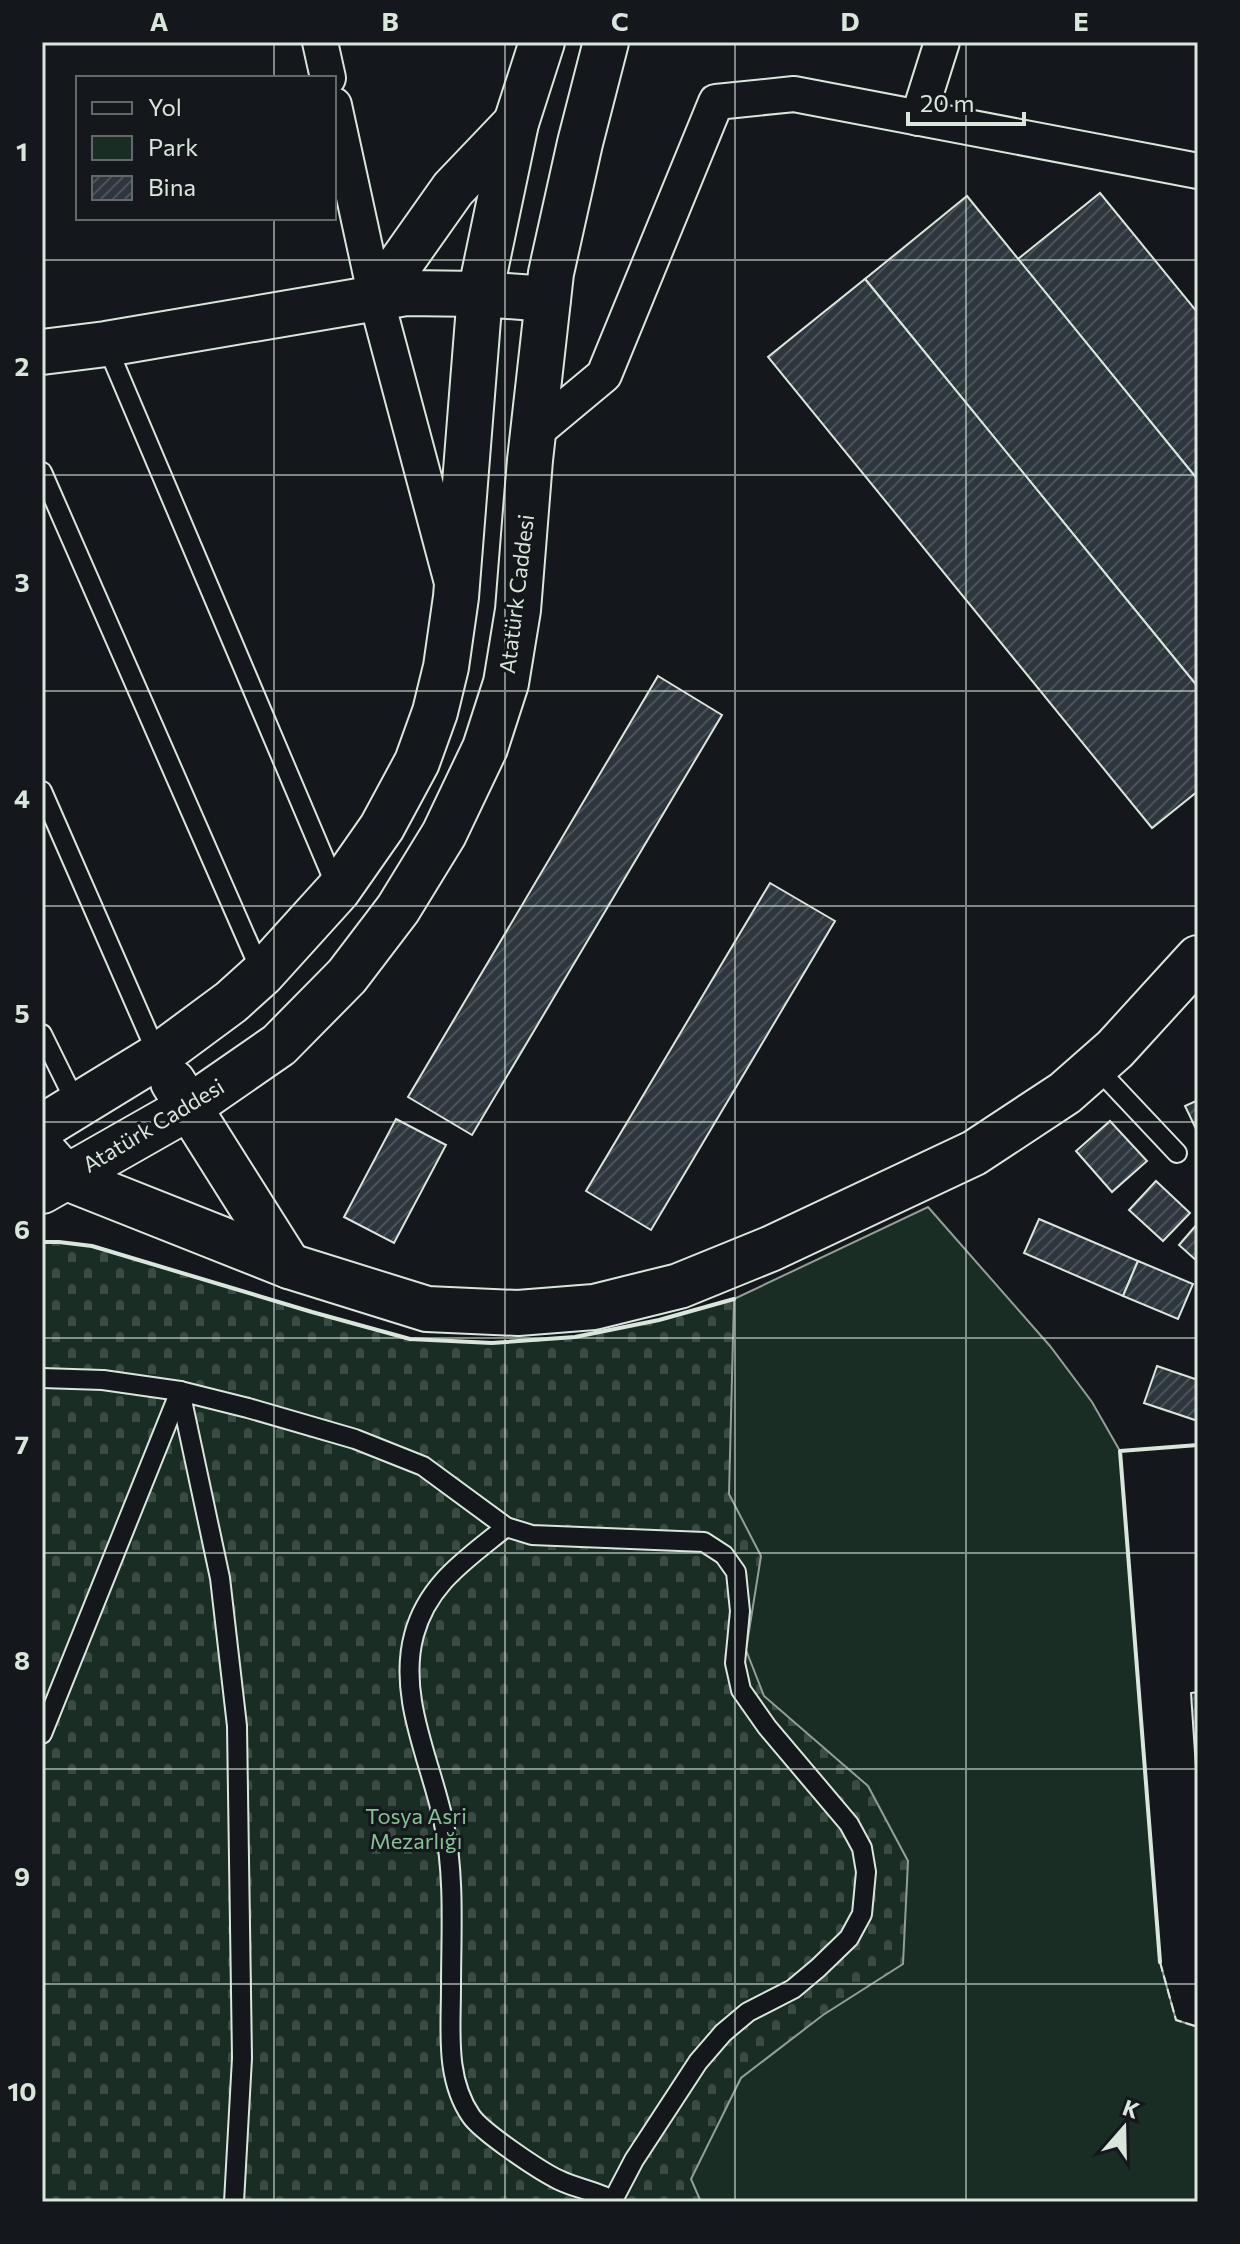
<svg xmlns="http://www.w3.org/2000/svg" width="1240" height="2244" viewBox="0 0 1240 2244" font-family="Commissioner,sans-serif">
<style>
.green{fill:#1a2d24;stroke:#939e99;stroke-width:2}
.cemetery{fill:url(#cemetery-stones);stroke:#939e99;stroke-width:2}
.building{fill:url(#building-hatch);stroke:#d8e6dc;stroke-width:2}
.lines{fill:none;stroke-linecap:round;stroke-linejoin:round}
.lane-casing{stroke:#d8e6dc;stroke-width:22}
.street-casing{stroke:#d8e6dc;stroke-width:38}
.secondary-casing{stroke:#d8e6dc;stroke-width:48}
.lane{stroke:#14181c;stroke-width:18}
.street{stroke:#14181c;stroke-width:34}
.secondary{stroke:#14181c;stroke-width:44}
.fence{stroke:#d8e6dc;stroke-width:2;stroke-dasharray:10 4;stroke-linecap:butt}
.wall{stroke:#d8e6dc;stroke-width:4}
.grid{fill:none;stroke:#d8e6dc;stroke-width:2;stroke-opacity:0.55}
.labels{text-anchor:middle;dominant-baseline:central;stroke-width:6;stroke-linejoin:round;paint-order:stroke}
.street-label{font-size:22px;fill:#d8e6dc;stroke:#14181c}
.park-label{font-size:22px;fill:#8ac095;stroke:#14181c}
.neatline{fill:none;stroke:#d8e6dc;stroke-width:3}
.grid-label{font-size:26px;text-anchor:middle;font-weight:bold;fill:#d8e6dc}
</style>
<defs>
<pattern id="cemetery-stones" width="16" height="16" patternUnits="userSpaceOnUse" patternTransform="scale(2)"><rect width="16" height="16" fill="#1a2d24"/><path d="M2 7V4a2 2 0 0 1 4 0v3zM10 15v-3a2 2 0 0 1 4 0v3z" fill="#3b4b43"/></pattern>
<pattern id="building-hatch" width="6" height="6" patternUnits="userSpaceOnUse" patternTransform="scale(2)"><rect width="6" height="6" fill="#2c363c"/><path d="M-1 1l2-2M0 6l6-6M5 7l2-2" fill="none" stroke="#4a5358"/></pattern>
</defs>
<rect width="100%" height="100%" fill="#14181c"/>
<path class="green" d="M928,1207L1050,1346L1092,1402L1120,1451L1160,1962L1176,2020L1198,2027V2202H42V1242H59L92,1246L312,1312L410,1339L492,1343L575,1337L659,1320L734,1299Z"/>
<path class="cemetery" d="M42,1242H59L92,1246L312,1312L411,1339L492,1343L575,1337L659,1320L734,1299L729,1494L761,1556L746,1650L764,1696L868,1786L908,1861L903,1964L823,2015L741,2078L691,2179L701,2202H42Z"/>
<g class="building">
<path d="M1100,193L1198,313V480L1018,259Z"/>
<path d="M967,196L1198,480V687L865,279Z"/>
<path d="M865,279L1198,687V791L1152,828L768,357Z"/>
<path d="M658,676L722,715L472,1135L408,1097Z"/>
<path d="M770,883L835,921L651,1230L586,1191Z"/>
<path d="M1198,1100V1133L1185,1106Z"/>
<path d="M396,1119L446,1145L394,1243L344,1217Z"/>
<path d="M1110,1121L1147,1161L1112,1192L1076,1151Z"/>
<path d="M1156,1181L1190,1213L1163,1241L1129,1210Z"/>
<path d="M1039,1219L1138,1261L1123,1296L1024,1253Z"/>
<path d="M1198,1223V1262L1179,1245Z"/>
<path d="M1138,1261L1193,1284L1178,1319L1123,1296Z"/>
<path d="M1157,1366L1198,1380V1421L1144,1403Z"/>
<path d="M1198,1692V1797L1191,1693Z"/>
</g>
<g class="lines">
<g class="lane-casing">
<g id="lane">
<path d="M106,344L336,886"/>
<path d="M42,472L262,974"/>
<path d="M42,791L158,1056"/>
<path d="M42,1034L77,1105"/>
<path d="M1095,1066L1177,1153"/>
<path d="M42,1378L103,1380L180,1391L248,1408L355,1439L423,1466L506,1527L532,1535L704,1542L724,1555L736,1572L740,1611L735,1663L741,1690L767,1727L849,1824L862,1848L866,1872L862,1914L849,1938L818,1968L793,1989L748,2012L723,2033L698,2062L634,2160L612,2202"/>
<path d="M180,1391L220,1578L237,1726L242,2058L234,2202"/>
<path d="M506,1527C467,1559 428,1583 414,1635C397,1698 432,1764 444,1824C455,1877 451,1934 451,1987C451,2031 445,2078 471,2116C482,2132 540,2171 559,2180C577,2189 599,2191 615,2202"/>
<path d="M42,1734L180,1391"/>
</g>
</g>
<g class="street-casing">
<g id="street">
<path d="M320,42L328,78"/>
<path d="M334,105L376,298L451,579"/>
<path d="M918,118L942,42"/>
<path d="M532,435L604,375L716,102L794,94L1198,171"/>
</g>
</g>
<g class="secondary-casing">
<g id="secondary">
<path d="M376,298L453,189L516,123"/>
<path d="M42,352L106,344L406,293L480,294L548,299"/>
<path d="M173,1082L289,1266"/>
<path d="M42,1127L158,1056L231,1002L262,974L338,890L382,827L417,762L435,712L446,667L456,597L480,294L516,123L542,42"/>
<path d="M42,1150L67,1178L289,1266L427,1309L518,1313L594,1307L679,1286L770,1249L974,1153L1065,1093L1115,1049L1198,958"/>
<path d="M42,1191L188,1108L279,1045L347,976L398,909L444,834L485,748L506,683L518,610L530,460L551,273L580,143L606,42"/>
</g>
</g>
<use href="#lane" class="lane"/>
<use href="#street" class="street"/>
<use href="#secondary" class="secondary"/>
<path class="fence" d="M1160,1962L1176,2020L1198,2027"/>
<g class="wall">
<path d="M42,1242H59L92,1246L312,1312L410,1339L492,1343L575,1337L659,1320L734,1299"/>
<path d="M1160,1962L1120,1451L1198,1445"/>
</g>
</g>
<path class="grid" d="M274,42V78M505,42V2202M735,42V2202M966,42V2202M274,218V2202M42,260H1198M42,475H1198M42,691H1198M42,906H1198M42,1122H1198M42,1338H1198M42,1553H1198M42,1769H1198M42,1984H1198"/>
<g class="labels">
<g class="street-label">
<text transform="translate(516 594) rotate(-83)">Atatürk Caddesi</text>
<text transform="translate(153 1125) rotate(-31)">Atatürk Caddesi</text>
</g>
<g class="park-label">
<text x="416" y="1815">Tosya Asri<tspan x="416" dy="25">Mezarlığı</tspan></text>
</g>
</g>
<rect width="1240" height="2244" fill="none" stroke="#14181c" stroke-width="88"/>
<rect x="76" y="76" width="260" height="144" fill="#14181c" stroke="#626a69" stroke-width="2"/>
<rect x="92" y="102" width="40" height="12" fill="#14181c" stroke="#626a69" stroke-width="2"/>
<text x="148" y="116" font-size="24" fill="#d8e6dc">Yol</text>
<rect x="92" y="136" width="40" height="24" fill="#1a2d24" stroke="#626a69" stroke-width="2"/>
<text x="148" y="156" font-size="24" fill="#d8e6dc">Park</text>
<rect x="92" y="176" width="40" height="24" fill="url(#building-hatch)" stroke="#626a69" stroke-width="2"/>
<text x="148" y="196" font-size="24" fill="#d8e6dc">Bina</text>
<g transform="translate(1124 2128) rotate(20)" stroke="#14181c" stroke-width="6" paint-order="stroke">
<path d="M0-6L14 30L0 20L-14 30Z" fill="#d8e6dc"/>
<text y="-12" font-size="22" font-weight="bold" text-anchor="middle" fill="#d8e6dc">K</text>
</g>
<path d="M908 112v12h116v-12" fill="none" stroke="#d8e6dc" stroke-width="4"/>
<text x="920" y="112" font-size="24" fill="#d8e6dc" stroke="#14181c" stroke-width="6" paint-order="stroke">20 m</text>
<rect x="44" y="44" width="1152" height="2156" class="neatline"/>
<g class="grid-label">
<text x="159" y="31">A</text>
<text x="390" y="31">B</text>
<text x="620" y="31">C</text>
<text x="850" y="31">D</text>
<text x="1081" y="31">E</text>
<text x="22" y="161">1</text>
<text x="22" y="376">2</text>
<text x="22" y="592">3</text>
<text x="22" y="808">4</text>
<text x="22" y="1023">5</text>
<text x="22" y="1239">6</text>
<text x="22" y="1454">7</text>
<text x="22" y="1670">8</text>
<text x="22" y="1886">9</text>
<text x="22" y="2101">10</text>
</g>
</svg>
